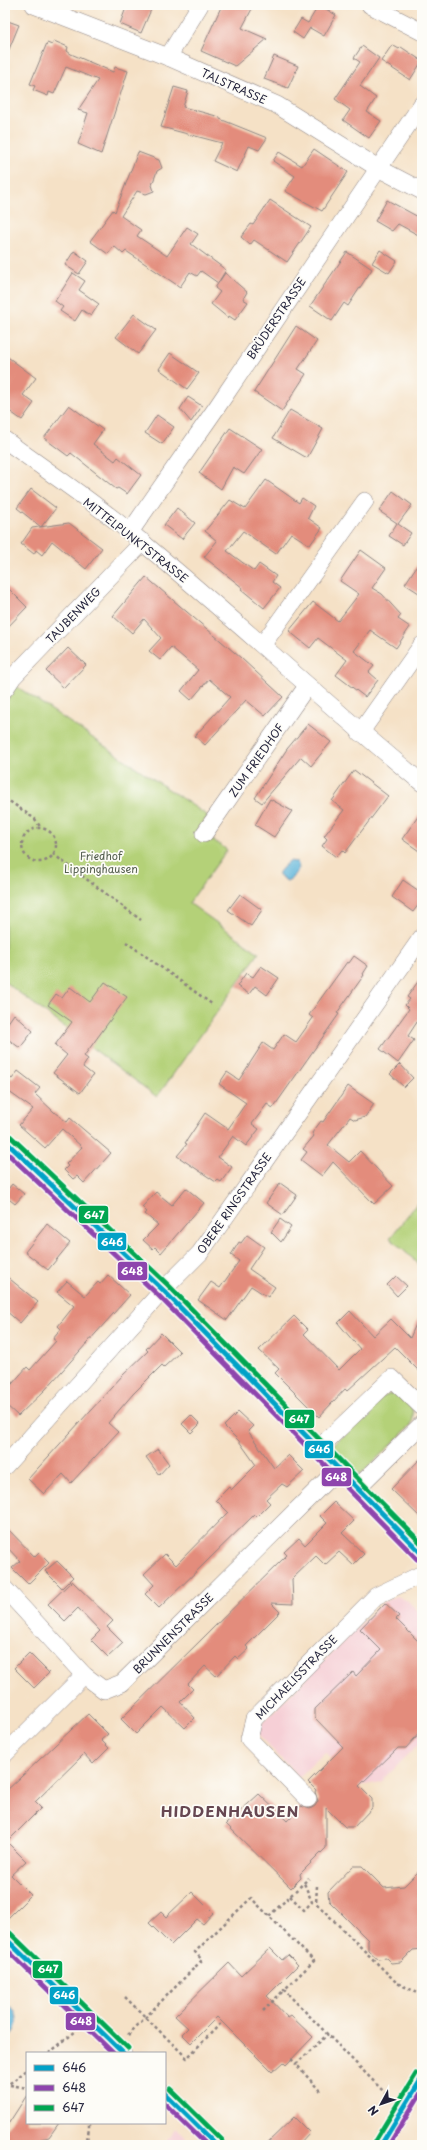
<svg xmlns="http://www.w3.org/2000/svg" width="427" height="2150" viewBox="0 0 427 2150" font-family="'Playpen Sans',sans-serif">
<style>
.built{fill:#f6cfd6}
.green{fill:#b4d178;stroke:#6b7a5a}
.water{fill:#5cb4d9;stroke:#3f6b8a}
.building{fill:#e38c7b}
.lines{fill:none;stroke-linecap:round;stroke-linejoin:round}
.minor-casing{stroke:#8c8280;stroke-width:18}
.path{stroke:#8c8280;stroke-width:2.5;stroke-dasharray:3 3;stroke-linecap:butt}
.minor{stroke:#fff;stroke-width:17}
.bus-1-casing{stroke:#fdfcf7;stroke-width:8}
.bus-2-casing{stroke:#fdfcf7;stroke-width:8}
.bus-3-casing{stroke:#fdfcf7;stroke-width:8}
.bus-1{stroke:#02a2c7;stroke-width:5}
.bus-2{stroke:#8e44ad;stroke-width:5}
.bus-3{stroke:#00a651;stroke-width:5}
.labels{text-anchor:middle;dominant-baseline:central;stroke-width:3.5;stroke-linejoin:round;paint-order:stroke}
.street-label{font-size:11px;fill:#22223b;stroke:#fdfcf7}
.park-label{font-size:11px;fill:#555f50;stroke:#fdfcf7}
.district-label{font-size:15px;font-weight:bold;letter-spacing:1px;fill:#664751;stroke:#fdfcf7}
.line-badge{stroke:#fdfcf7;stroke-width:1.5}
.badge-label{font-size:11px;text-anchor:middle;font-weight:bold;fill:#fff}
</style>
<rect width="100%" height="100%" fill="#fdfcf7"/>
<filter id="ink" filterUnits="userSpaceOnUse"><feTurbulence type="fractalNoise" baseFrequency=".025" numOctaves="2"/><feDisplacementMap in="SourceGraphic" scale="8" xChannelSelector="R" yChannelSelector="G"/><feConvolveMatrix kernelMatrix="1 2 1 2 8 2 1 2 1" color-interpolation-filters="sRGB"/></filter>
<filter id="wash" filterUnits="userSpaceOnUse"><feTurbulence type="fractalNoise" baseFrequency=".012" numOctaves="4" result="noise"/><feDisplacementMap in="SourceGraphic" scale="16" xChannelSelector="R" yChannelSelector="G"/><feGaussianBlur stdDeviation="0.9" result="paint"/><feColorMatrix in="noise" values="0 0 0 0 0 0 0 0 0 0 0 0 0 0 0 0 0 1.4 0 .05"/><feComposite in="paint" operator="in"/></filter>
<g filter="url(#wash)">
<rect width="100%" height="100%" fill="#f5e1c6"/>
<g class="built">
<path d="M397,1596L408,1601L422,1615V1741L381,1782L360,1786L325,1752L299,1777L261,1738L258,1732L262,1723L383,1602Z"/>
<path d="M175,2128L193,2145H165Z"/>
</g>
<g class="green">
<path d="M16,686L208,816L198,829L227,850L189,903L259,953L157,1097L5,982V704Z"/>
<path d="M422,1197V1267L390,1238Z"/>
<path d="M390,1394C407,1395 418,1409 411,1425L362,1473L356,1474L332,1450L333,1445L383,1397Z"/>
</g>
<g class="water">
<path d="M289,861L297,862L299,868L292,878L287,881L279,876V872Z"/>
<path d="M5,2005C23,2010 19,2032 5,2040Z"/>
</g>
<g id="blocks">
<g class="building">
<path d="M127,5H153L141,33L120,24Z"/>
<path d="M222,5H254L242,28L267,39L235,66L201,51Z"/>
<path d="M319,5L336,15L324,36L310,28L303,39L293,32L301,19L308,23Z"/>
<path d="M5,20L19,25L5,59Z"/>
<path d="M54,41L68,47L67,51L71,54L113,72L115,67L128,71L101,154L78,144L88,113L78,110L98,80L66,67L54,94L49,92L48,96L33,90L35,86L30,84L47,43L52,45Z"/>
<path d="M392,45L399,49L401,47L422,61L410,80L381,61Z"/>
<path d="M362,46L379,58L360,86L376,98L367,112L381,121L369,138L343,120L350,110L335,99L360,62L354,58Z"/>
<path d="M274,56L298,66L288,88L264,79Z"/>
<path d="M174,87L188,91L183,107L220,117V119L267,138L259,150L249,146L237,172L213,161L222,143L161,127Z"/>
<path d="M314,149L348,172L322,211L285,191L295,176L273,161L279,152L302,166Z"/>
<path d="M138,152L159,160L162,168L157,171L152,185L154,191L146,194L137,191L121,216L141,230L137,236L167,256L187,227L198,234L191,244L226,270L218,283L201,271L197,276L190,272L180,287L126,251L123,254L114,246L108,254L90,241L113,210L115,212Z"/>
<path d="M270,200L311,227L287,262L254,240L250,245L241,237L251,224L253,225Z"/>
<path d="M387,200L422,219V237L398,224L392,231L375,221Z"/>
<path d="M380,250L397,261L389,273L372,263Z"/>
<path d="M74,251L88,261L79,274L65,265Z"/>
<path d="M347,252L372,269L348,306L344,303L332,321L310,306Z"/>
<path d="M73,273L85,281L79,290L99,304L91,316L82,310L75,321L60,311L63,307L55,301Z"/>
<path d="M225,273L247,292L243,299L248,302L235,320L229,316L228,318L211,304L220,292L215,288Z"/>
<path d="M134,314L156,330L138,354L116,337Z"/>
<path d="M296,326L317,341L298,369L306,374L282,411L254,392Z"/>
<path d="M170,353L199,373L187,389L159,369Z"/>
<path d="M5,355L36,378L23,395L34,403L22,420L5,408Z"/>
<path d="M188,397L202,406L191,422L180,409Z"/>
<path d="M69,405L103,430L93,444L115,461L118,457L141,475L127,494L118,488L116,489L71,453L68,456L44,438Z"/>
<path d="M290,410L323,429L307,458L273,438Z"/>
<path d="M157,415L174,427L162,444L145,433Z"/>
<path d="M230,428L262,449L244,474L233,467L221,489L199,473Z"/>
<path d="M266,480L299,503L302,498L314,506L308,518L322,528L310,545L291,533L276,554L243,531L227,551L254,571L259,564L276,576L272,582L280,588L264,608L241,589L243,588L204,557L217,541L205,531L230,500L245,509Z"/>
<path d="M31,489L56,508L41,527L17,508Z"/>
<path d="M393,491L412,505L398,524L411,533L403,545L389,536L397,523L379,511Z"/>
<path d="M177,508L195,523L182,539L164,525Z"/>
<path d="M69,523L102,548L86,569L52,541L42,555L36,550L34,554L21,544L32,528Z"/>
<path d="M361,550L386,568L372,588L382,594L401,615L398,619L410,627L396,648L370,630L354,651L374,666L369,672L378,680L365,697L336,675L347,660L318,638L310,648L289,631L313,602L338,621L359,594L340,581Z"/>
<path d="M422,558V595L405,584Z"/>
<path d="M146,577L241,658L283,697L265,716L246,700L205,745L195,736L230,697L209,679L191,700L181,691L198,670L171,647L160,660L149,651L161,638L144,619L132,633L113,616Z"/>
<path d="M5,585L27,607L5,630Z"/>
<path d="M68,648L86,665L64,688L46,671Z"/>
<path d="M308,724L331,742L311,766L301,757L262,803L255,798L287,749Z"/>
<path d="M354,770L388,796L345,853L342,850L336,857L322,846L327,839L324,836L344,810L332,801Z"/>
<path d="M270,799L292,811L274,837L255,825Z"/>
<path d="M422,811V853L402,839Z"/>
<path d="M403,880L422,893V900L413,912L392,897Z"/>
<path d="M240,894L262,910L251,926L228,910Z"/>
<path d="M354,956L368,966L363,974L364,975L337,1013L339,1014L273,1108L267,1104L252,1124L259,1129L246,1146L233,1136L218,1157L232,1167L221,1182L218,1180L216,1182L177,1156L187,1144L185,1143L205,1113L228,1129L246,1103L219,1084L227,1072L239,1080L263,1043L273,1050L284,1034L296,1042L313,1018L309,1015L347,962L349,963Z"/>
<path d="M261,966L279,978L267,995L255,986L249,994L237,986L246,973L253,977Z"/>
<path d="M422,976V1022L419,1019L408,1036L414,1040L398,1063L380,1049L409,1009L405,1005L410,999L407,997Z"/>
<path d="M105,982L127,997L84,1056L88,1059L83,1067L93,1075L80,1093L53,1073L67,1055L55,1045L72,1022L48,1005L56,994L62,998L70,987L90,1002Z"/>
<path d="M14,1014L33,1031L20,1048L5,1037V1027Z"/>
<path d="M400,1064L413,1078L404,1087L390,1074Z"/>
<path d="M18,1071L40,1088L35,1094L54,1112L67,1122L70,1118L111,1153L84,1183L77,1176L73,1179L64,1170L68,1166L66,1164L82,1147L62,1129L45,1148L19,1125L33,1109L5,1089V1074L12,1079Z"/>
<path d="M348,1086L374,1104L365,1117L355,1120L350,1117L328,1145L349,1162L360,1151L393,1186L374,1204L333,1162L322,1176L301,1160L307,1152L303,1149L314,1136L312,1133L321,1121L323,1122Z"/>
<path d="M280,1183L297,1195L283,1215L266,1203Z"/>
<path d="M12,1184L24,1194L15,1204L5,1196V1193Z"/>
<path d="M186,1188L204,1203L161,1253L155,1247L153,1249L143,1240L158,1225L145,1214L147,1212L142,1207L156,1192L172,1205Z"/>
<path d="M280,1219L291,1227L281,1242L271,1232Z"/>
<path d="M47,1224L70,1243L48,1270L25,1252Z"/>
<path d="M247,1235L264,1247L249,1269L275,1287L268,1297L251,1286L227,1320L198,1300L211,1282L220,1288L239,1261L231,1255L239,1242L241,1243Z"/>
<path d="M5,1275L38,1302L20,1323L5,1310Z"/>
<path d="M108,1275L130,1295L45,1390L18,1416L5,1404V1392L27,1367L30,1370L56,1341L53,1339L61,1329L58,1326L74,1306L57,1292L67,1281L85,1296L98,1282L100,1284Z"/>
<path d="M396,1276L407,1286L397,1296L387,1285Z"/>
<path d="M422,1310V1374L395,1347L347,1391L345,1389L319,1417L275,1373L279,1369L259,1350L294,1316L308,1330L304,1334L339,1370L360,1349L338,1323L350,1311L373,1336L391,1319L410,1338Z"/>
<path d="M161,1333L180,1352L164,1367L162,1365L133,1394L108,1423L118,1432L71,1483L63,1474L44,1494L28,1479L122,1376L148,1351L146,1349Z"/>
<path d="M238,1412L253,1426L248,1431L274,1468L288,1455L304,1471L287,1487L282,1484L266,1499L270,1503L256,1517L254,1515L159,1608L145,1594L154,1585L144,1574L165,1554L176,1565L228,1512L216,1500L229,1487L231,1490L256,1465L239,1441L224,1426Z"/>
<path d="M191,1415L200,1424L191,1433L182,1424Z"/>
<path d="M158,1449L169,1464L159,1475L146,1457Z"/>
<path d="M422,1457V1519L391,1489Z"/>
<path d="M334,1502L354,1521L342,1533L364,1554L353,1565L339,1552L325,1565L316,1556L292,1579L293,1604L271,1603L280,1612L246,1646L249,1649L238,1659L235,1656L216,1676L205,1666L188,1684L193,1689L180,1702L195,1718L185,1728L163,1707L136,1734L121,1719L287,1555L284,1552L299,1538L305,1545L327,1523L320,1516Z"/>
<path d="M5,1526L35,1557L39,1553L49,1563L28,1584L12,1568L20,1561L5,1545Z"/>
<path d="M57,1561L73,1577L62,1588L45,1571Z"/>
<path d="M72,1581L113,1621L107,1627L123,1643L108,1657L91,1640L100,1631L78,1608L65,1621L48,1604Z"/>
<path d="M385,1603L399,1616L396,1619L422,1645V1730L406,1748H398L359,1786L372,1799V1808L354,1827H345L326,1808V1848L300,1874L301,1878L291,1888L226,1824L259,1794L287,1821L301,1806L310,1809L315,1806L318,1801L315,1792L316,1790L308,1782L343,1747L315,1718V1709L353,1672L356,1676L381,1650L360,1629Z"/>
<path d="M29,1653L49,1673L34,1688L14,1668Z"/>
<path d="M88,1714L108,1734L101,1740L109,1748L93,1764L84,1754L35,1802L41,1808L7,1842L26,1861L11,1875L31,1895L6,1920L5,1792Z"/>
<path d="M353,1866H362L384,1888L404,1886L422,1868V1949L413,1950L401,1962L391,1963L386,1958L378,1959L368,1950V1940L329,1901L328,1892Z"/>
<path d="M192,1892L213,1913L203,1924L197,1919L171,1945L149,1923L161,1912L166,1917Z"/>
<path d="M270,1948L282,1960L288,1955L298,1965L267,1996L288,2018L291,2016L313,2037L286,2065L283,2062L272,2072L217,2017L191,2043L182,2034L188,2028L175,2016L229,1963L241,1976Z"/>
<path d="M27,2095V2123H59L49,2137L41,2139L37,2145H5V2129Z"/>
<path d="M294,2117L310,2133L299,2145H265Z"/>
</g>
</g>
</g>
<g filter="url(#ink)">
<use href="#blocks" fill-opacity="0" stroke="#8c8280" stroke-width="1"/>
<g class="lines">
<g class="minor-casing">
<g id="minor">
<path d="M34,5L168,57L277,105L378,168L422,191"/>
<path d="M370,5L422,32"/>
<path d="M168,57L200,5"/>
<path d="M5,440C47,471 91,500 131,533C230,614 323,702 422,783"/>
<path d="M130,532L217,407L422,104"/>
<path d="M263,644L365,501"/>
<path d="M5,689L13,677L143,542"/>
<path d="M360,733L422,645"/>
<path d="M204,834L307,686"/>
<path d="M5,1141L163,1290L422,1554"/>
<path d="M318,1449L392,1378L422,1407"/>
<path d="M5,1466L163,1290L200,1253L422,937"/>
<path d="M357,1488L422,1424"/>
<path d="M5,1589L84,1675L104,1690L122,1683L338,1469"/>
<path d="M5,1754L84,1675"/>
<path d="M308,1799L249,1739L254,1719L376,1596L422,1574"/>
<path d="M5,1938L123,2053"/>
<path d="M165,2094L217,2145"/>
<path d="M381,2145L422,2078"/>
</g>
</g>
<g class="path">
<path d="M5,798L35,819L41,828"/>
<circle cx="39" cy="845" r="17"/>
<path d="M53,854L141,920"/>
<path d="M126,942L212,1004"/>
<path d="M317,1886L316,1903L397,1983L422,1995"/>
<path d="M290,1896L304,1910L312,1902L304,1883"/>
<path d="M269,1916L309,1878"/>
<path d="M125,1997L187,2058L221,2023"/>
<path d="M263,2011L284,1990"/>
<path d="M128,2035L202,1960L195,1952L251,1898L314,1961L284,1990L391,2099"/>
<path d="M49,2053L76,2031"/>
<path d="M291,2059L296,2064"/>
<path d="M10,2085L27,2088"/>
<path d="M5,2087L27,2070"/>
<path d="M320,2091L296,2064L328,2034"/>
<path d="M86,2145L89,2129V2123"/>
</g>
<use href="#minor" class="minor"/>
<g class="bus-1-casing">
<g id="bus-1">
<path d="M5,1141L163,1290L422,1554"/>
<path d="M5,1938L123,2053"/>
<path d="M165,2094L217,2145"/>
<path d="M381,2145L422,2078"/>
</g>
</g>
<g class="bus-2-casing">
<g id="bus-2">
<path d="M5,1151L158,1295L417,1559"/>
<path d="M5,1948L113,2053"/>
<path d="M165,2104L207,2145"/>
<path d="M389,2145L422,2091"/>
</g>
</g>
<g class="bus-3-casing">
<g id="bus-3">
<path d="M10,1136L168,1285L422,1544"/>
<path d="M10,1933L128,2048"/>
<path d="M170,2089L222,2140"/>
<path d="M375,2141L416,2074"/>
</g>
</g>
<use href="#bus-1" class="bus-1"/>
<use href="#bus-2" class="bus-2"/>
<use href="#bus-3" class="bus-3"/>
</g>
</g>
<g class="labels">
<g class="street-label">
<text transform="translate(234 86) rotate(24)">TALSTRASSE</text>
<text transform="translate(276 318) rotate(-56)">BRÜDERSTRASSE</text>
<text transform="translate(136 540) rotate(38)">MITTELPUNKTSTRASSE</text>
<text transform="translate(73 615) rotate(-46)">TAUBENWEG</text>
<text transform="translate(256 760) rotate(-55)">ZUM FRIEDHOF</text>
<text transform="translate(234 1203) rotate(-55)">OBERE RINGSTRASSE</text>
<text transform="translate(173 1633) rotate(-45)">BRUNNENSTRASSE</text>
<text transform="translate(296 1677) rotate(-46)">MICHAELISSTRASSE</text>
</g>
<g class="park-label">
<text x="101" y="855">Friedhof<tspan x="101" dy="13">Lippinghausen</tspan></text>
</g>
<g class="district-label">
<text x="230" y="1810">HIDDENHAUSEN</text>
</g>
</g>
<g class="line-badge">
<rect x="78" y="1205" width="31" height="19" rx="4" fill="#00a651"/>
<rect x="97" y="1232" width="30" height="19" rx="4" fill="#02a2c7"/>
<rect x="117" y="1261" width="31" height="20" rx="4" fill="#8e44ad"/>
<rect x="284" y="1409" width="31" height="20" rx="4" fill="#00a651"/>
<rect x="304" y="1440" width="30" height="19" rx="4" fill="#02a2c7"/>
<rect x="321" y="1467" width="31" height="20" rx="4" fill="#8e44ad"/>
<rect x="32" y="1960" width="31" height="19" rx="4" fill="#00a651"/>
<rect x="49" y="1986" width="30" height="19" rx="4" fill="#02a2c7"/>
<rect x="65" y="2012" width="31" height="19" rx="4" fill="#8e44ad"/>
</g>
<g class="badge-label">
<text x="94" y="1219">647</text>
<text x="112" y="1246">646</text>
<text x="132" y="1275">648</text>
<text x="299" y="1423">647</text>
<text x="319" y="1453">646</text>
<text x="336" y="1481">648</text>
<text x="48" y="1973">647</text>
<text x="64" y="1999">646</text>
<text x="81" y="2025">648</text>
</g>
<rect width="427" height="2150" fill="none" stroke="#fdfcf7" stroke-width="20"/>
<rect x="26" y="2052" width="140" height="72" fill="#fdfcf7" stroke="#a5a5ac"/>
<rect x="34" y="2065" width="20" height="6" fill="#02a2c7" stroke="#a5a5ac"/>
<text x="62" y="2072" font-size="12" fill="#22223b">646</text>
<rect x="34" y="2085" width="20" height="6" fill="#8e44ad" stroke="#a5a5ac"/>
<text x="62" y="2092" font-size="12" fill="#22223b">648</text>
<rect x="34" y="2105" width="20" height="6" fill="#00a651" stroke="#a5a5ac"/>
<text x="62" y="2112" font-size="12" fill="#22223b">647</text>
<g transform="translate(381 2104) rotate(230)" stroke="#fdfcf7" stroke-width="3" paint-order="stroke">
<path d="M0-3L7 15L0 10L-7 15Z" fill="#22223b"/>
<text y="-6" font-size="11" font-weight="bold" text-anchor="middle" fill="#22223b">N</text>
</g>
</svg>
